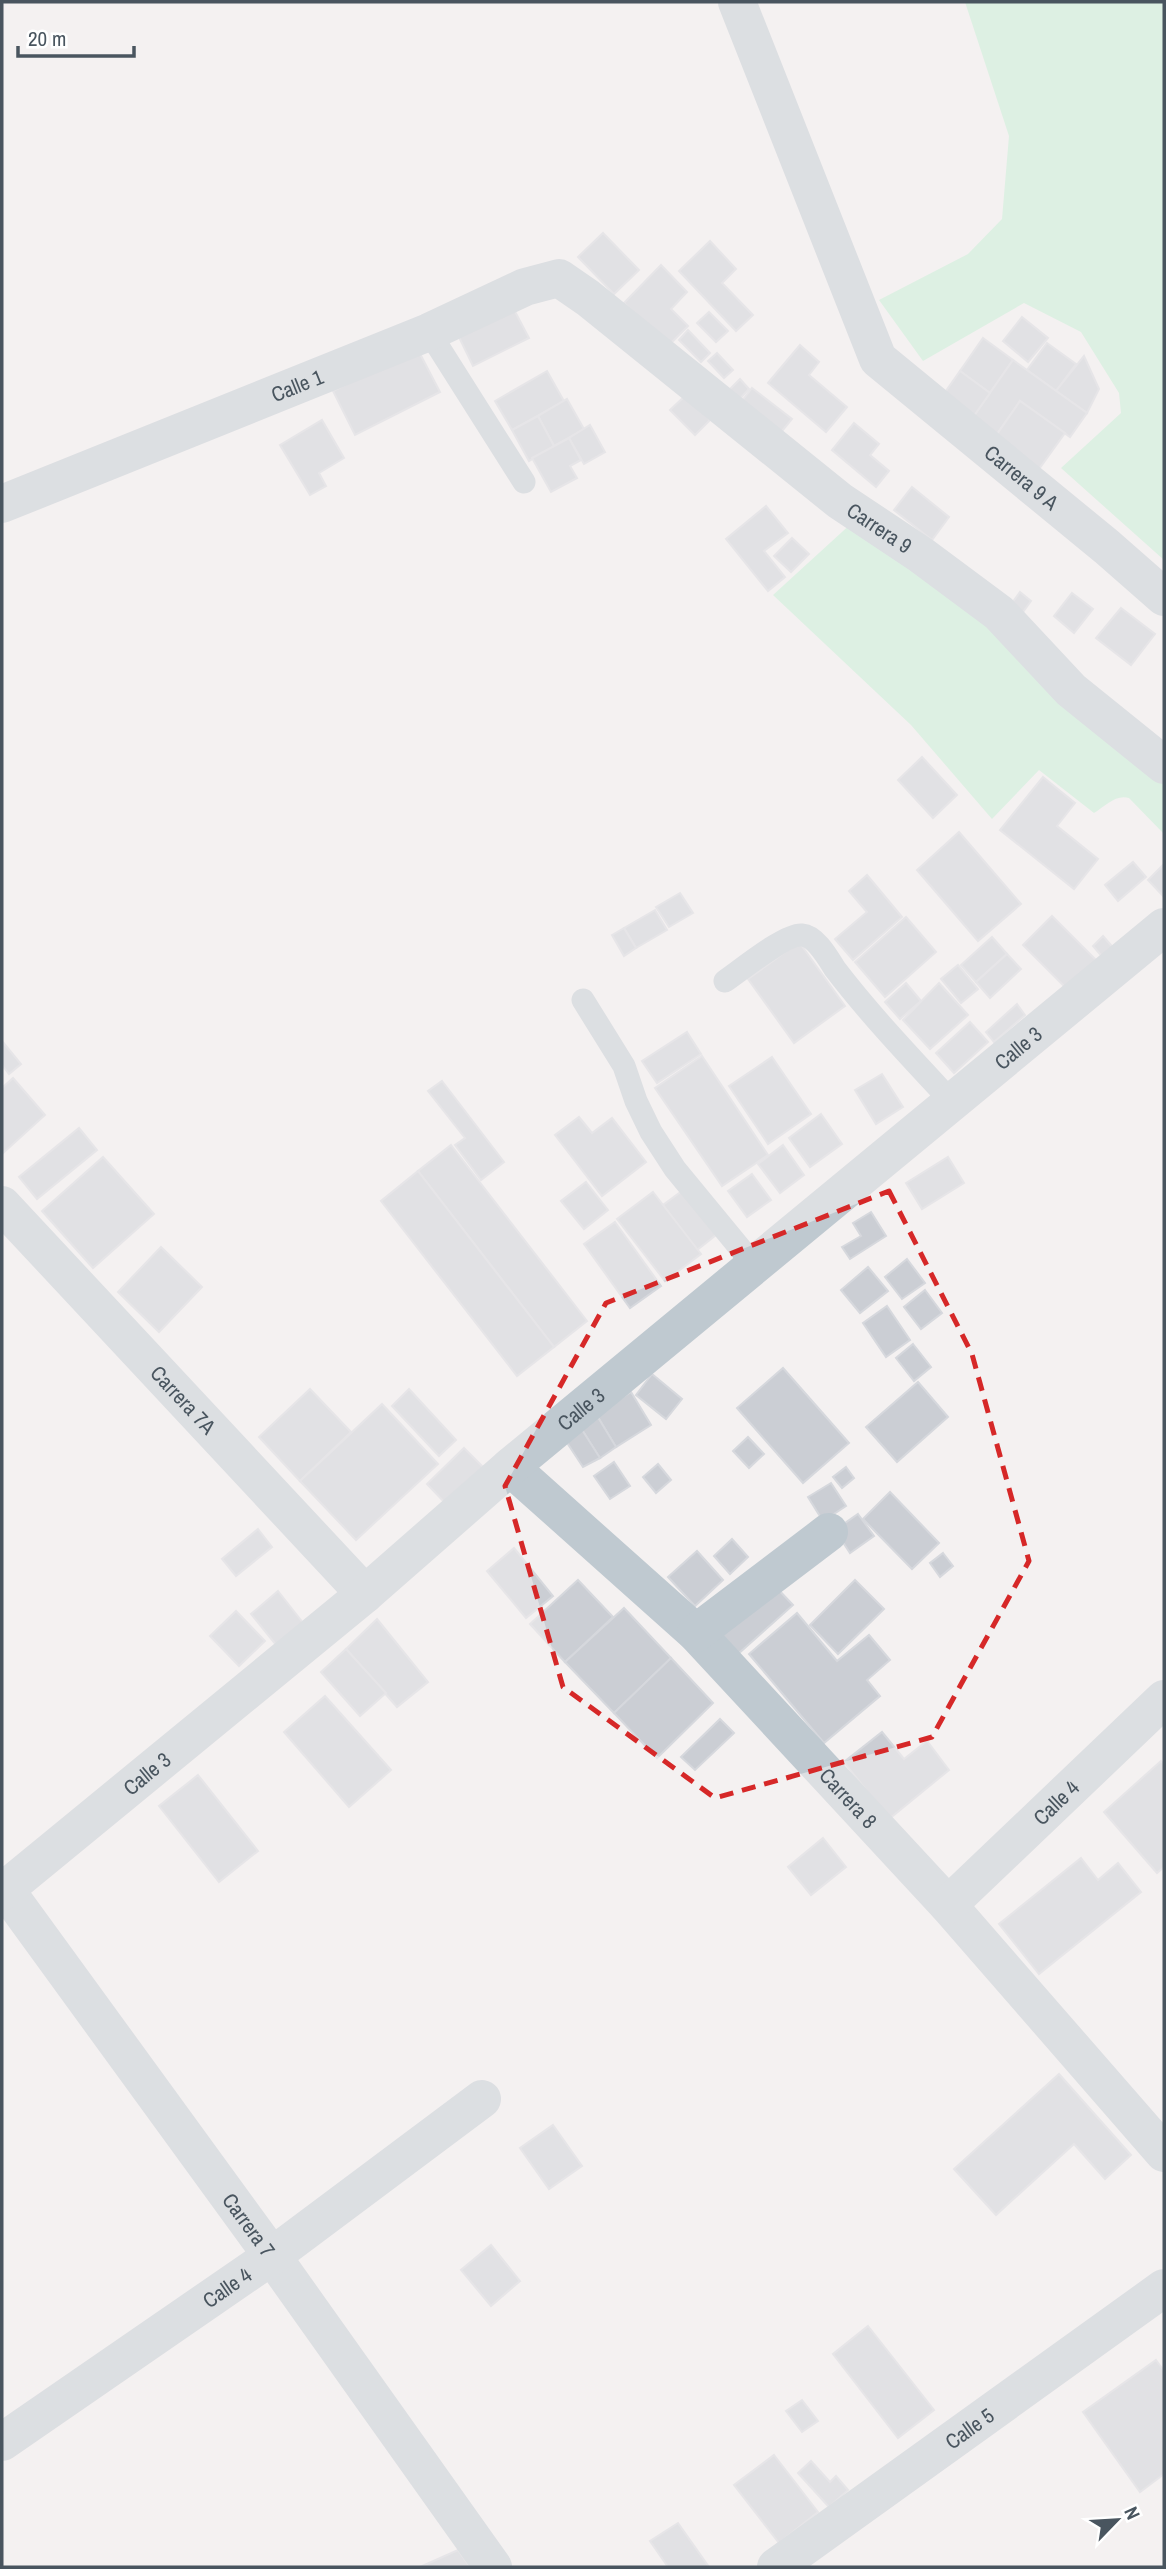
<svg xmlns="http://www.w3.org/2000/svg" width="1166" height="2569" viewBox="0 0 1166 2569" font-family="'Archivo Narrow',sans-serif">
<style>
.green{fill:#c1f0d3}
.building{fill:#cbced4;stroke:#d6d8dd;stroke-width:2}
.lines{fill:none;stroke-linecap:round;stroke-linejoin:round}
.service{stroke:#bfc9d0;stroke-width:23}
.minor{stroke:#bfc9d0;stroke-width:38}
.marked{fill:none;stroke:#d62828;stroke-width:5;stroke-dasharray:14 9;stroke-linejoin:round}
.labels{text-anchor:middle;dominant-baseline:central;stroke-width:7;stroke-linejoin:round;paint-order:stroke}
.street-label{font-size:21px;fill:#49555f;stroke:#fff}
</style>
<rect width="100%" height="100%" fill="#f4f1f1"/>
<g class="green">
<path d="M965,2H1164V560L1061,468L1121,413L1119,393L1081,332L1024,303L923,361L879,300L968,254L1002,219L1009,136Z"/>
<path d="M854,521L985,607L1164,776V834L1129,798C1116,794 1105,806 1094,813L1039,770L992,819L911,725L773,595Z"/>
</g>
<g class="building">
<path d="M603,233L639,270L614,294L578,257Z"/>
<path d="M710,241L736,269L722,283L753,315L736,331L679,271Z"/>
<path d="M661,265L687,292L671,309L688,326L668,346L624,303Z"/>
<path d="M510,302L529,338L473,366L455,329Z"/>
<path d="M709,312L728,331L716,342L697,323Z"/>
<path d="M1022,317L1048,338L1028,362L1003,341Z"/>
<path d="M688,330L710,353L701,362L679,340Z"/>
<path d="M983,338L1013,360L990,393L960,371Z"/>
<path d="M1047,343L1076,364L1056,391L1027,370Z"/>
<path d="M800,345L819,362L809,375L847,407L826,432L768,383Z"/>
<path d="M417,348L440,392L355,435L333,391Z"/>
<path d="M717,353L733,370L724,378L708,361Z"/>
<path d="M1084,356L1099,389L1087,413L1056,391Z"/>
<path d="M1013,360L1087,413L1070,437L1020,401L995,437L971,420Z"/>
<path d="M547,371L564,401L512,430L495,401Z"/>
<path d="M960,371L990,393L971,420L941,398Z"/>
<path d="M740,379L749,389L737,402L727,392Z"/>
<path d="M752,388L792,419L773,442L734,411Z"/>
<path d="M686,395L710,420L695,435L670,410Z"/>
<path d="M567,399L584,429L554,446L538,416Z"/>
<path d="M1020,401L1065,433L1039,469L995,437Z"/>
<path d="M538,416L554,446L529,461L512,430Z"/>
<path d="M322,420L344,458L319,473L326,486L310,495L280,445Z"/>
<path d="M854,423L879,444L870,455L889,471L876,487L832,450Z"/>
<path d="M590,425L605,452L584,464L569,438Z"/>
<path d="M569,438L581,460L570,466L577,478L551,492L532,458Z"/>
<path d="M912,487L949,517L932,540L894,510Z"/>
<path d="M766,506L788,533L764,551L785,577L768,591L726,539Z"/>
<path d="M792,538L809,554L791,572L774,556Z"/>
<path d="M1020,592L1031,601L1023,612L1012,603Z"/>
<path d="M1072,593L1093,609L1074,633L1054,616Z"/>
<path d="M1121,608L1155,634L1131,665L1096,638Z"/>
<path d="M922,757L957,795L933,818L898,780Z"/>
<path d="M1043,777L1075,803L1057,826L1098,859L1074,889L1000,830Z"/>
<path d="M959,832L1021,904L978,941L917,870Z"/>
<path d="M1133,862L1146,877L1118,901L1105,885Z"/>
<path d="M1164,864V897L1148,880Z"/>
<path d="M867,875L902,917L853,960L835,939L867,912L849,891Z"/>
<path d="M680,893L693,913L669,927L656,907Z"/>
<path d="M655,910L667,930L636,948L624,928Z"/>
<path d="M1052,916L1100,964L1071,993L1023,945Z"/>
<path d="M906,917L936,952L885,997L855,962Z"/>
<path d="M624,928L636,948L624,956L612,935Z"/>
<path d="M1103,936L1116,951L1105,960L1093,946Z"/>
<path d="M992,937L1007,954L976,982L961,965Z"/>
<path d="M799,942L845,1006L794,1043L748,979Z"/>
<path d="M1007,954L1021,969L990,998L976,982Z"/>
<path d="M958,965L978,989L961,1003L941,979Z"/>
<path d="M906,983L921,1001L900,1019L885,1002Z"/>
<path d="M939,983L968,1015L930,1049L903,1020Z"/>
<path d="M1017,1004L1025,1015L994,1042L986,1032Z"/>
<path d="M970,1022L988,1042L954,1073L936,1053Z"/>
<path d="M687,1032L701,1054L657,1083L642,1061Z"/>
<path d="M2,1041L21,1064L9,1074L2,1065Z"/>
<path d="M702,1056L768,1155L722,1186L655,1088Z"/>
<path d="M772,1057L811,1114L768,1144L729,1086Z"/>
<path d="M882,1074L903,1107L876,1124L855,1090Z"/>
<path d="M13,1078L45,1115L2,1154V1088Z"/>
<path d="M442,1081L504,1162L481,1180L455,1145L465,1138L428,1091Z"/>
<path d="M821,1114L842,1144L810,1167L789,1138Z"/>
<path d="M579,1117L592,1133L612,1118L646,1162L602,1196L555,1135Z"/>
<path d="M79,1128L97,1150L37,1199L19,1177Z"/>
<path d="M451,1145L587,1321L554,1347L418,1171Z"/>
<path d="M783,1145L804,1175L780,1193L758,1164Z"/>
<path d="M103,1157L154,1214L93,1268L42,1211Z"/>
<path d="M948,1157L964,1183L922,1209L906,1183Z"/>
<path d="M418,1171L554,1347L517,1376L381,1201Z"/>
<path d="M752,1174L771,1200L747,1217L728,1191Z"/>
<path d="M586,1182L608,1210L584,1229L561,1201Z"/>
<path d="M682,1191L716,1235L697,1250L663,1205Z"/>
<path d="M653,1192L701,1254L665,1281L617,1219Z"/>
<path d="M871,1212L886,1236L850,1259L842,1247L861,1236L853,1223Z"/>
<path d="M615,1222L661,1286L630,1308L584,1244Z"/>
<path d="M161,1247L202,1287L159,1332L118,1292Z"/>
<path d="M907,1259L925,1283L902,1299L885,1277Z"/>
<path d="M868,1267L888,1291L860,1313L841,1290Z"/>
<path d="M925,1290L942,1313L921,1329L904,1307Z"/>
<path d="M887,1306L910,1340L886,1357L863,1323Z"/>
<path d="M913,1344L931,1367L914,1381L896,1358Z"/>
<path d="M783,1368L849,1443L803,1483L737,1408Z"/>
<path d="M652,1374L682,1399L666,1419L636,1395Z"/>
<path d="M918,1382L948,1417L897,1462L866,1427Z"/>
<path d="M310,1389L351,1432L300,1481L259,1437Z"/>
<path d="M409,1389L456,1440L439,1456L392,1406Z"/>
<path d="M631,1392L651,1425L616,1447L596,1414Z"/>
<path d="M382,1404L438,1464L356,1540L300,1481Z"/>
<path d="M596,1414L616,1447L600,1458L579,1425Z"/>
<path d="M579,1425L600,1458L583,1467L562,1435Z"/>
<path d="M748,1437L764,1454L749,1468L733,1451Z"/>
<path d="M464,1448L486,1470L449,1507L427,1484Z"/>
<path d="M614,1462L630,1486L610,1499L594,1476Z"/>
<path d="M658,1464L671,1480L656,1493L643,1477Z"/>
<path d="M846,1467L854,1478L842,1488L833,1477Z"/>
<path d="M831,1483L846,1506L823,1521L808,1497Z"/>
<path d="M890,1492L939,1543L912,1569L863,1519Z"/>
<path d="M858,1514L874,1536L850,1553L835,1530Z"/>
<path d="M258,1529L272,1547L236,1576L222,1559Z"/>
<path d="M732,1539L748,1557L730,1574L714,1556Z"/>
<path d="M514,1548L553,1596L526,1618L487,1571Z"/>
<path d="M697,1551L723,1580L695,1606L668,1577Z"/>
<path d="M943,1553L953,1566L940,1577L930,1563Z"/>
<path d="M578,1580L613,1617L565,1662L530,1624Z"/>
<path d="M855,1580L884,1609L838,1654L810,1625Z"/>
<path d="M775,1586L793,1605L738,1654L721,1634Z"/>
<path d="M278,1591L304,1624L277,1646L251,1614Z"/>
<path d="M624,1608L671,1658L614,1713L565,1662Z"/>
<path d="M236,1611L265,1641L239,1666L210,1636Z"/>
<path d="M797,1613L837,1661L869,1635L890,1660L867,1680L880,1696L824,1743L749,1654Z"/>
<path d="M377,1619L428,1682L397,1707L346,1649Z"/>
<path d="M346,1649L386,1693L360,1716L321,1672Z"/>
<path d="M671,1658L713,1703L657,1758L614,1713Z"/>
<path d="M325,1696L391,1770L349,1807L284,1732Z"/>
<path d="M720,1719L734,1733L695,1770L681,1757Z"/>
<path d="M882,1732L904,1759L927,1741L949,1770L889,1819L844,1762Z"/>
<path d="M1161,1761L1164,1765V1867L1157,1873L1104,1812Z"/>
<path d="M198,1775L258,1851L219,1882L159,1806Z"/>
<path d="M823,1838L846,1867L811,1895L788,1867Z"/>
<path d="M1081,1858L1098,1880L1118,1863L1141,1892L1039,1974L999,1924Z"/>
<path d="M1059,2074L1131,2155L1105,2179L1074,2144L996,2215L954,2169Z"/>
<path d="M553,2125L582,2166L549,2189L520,2148Z"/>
<path d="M491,2245L520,2281L491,2306L461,2270Z"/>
<path d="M868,2326L934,2410L898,2438L833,2354Z"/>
<path d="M1156,2360L1164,2371V2474L1140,2492L1083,2412Z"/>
<path d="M802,2400L818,2421L802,2432L786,2411Z"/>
<path d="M774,2455L818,2512L779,2543L734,2485Z"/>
<path d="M811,2461L830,2482L836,2476L848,2490L829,2507L798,2473Z"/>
<path d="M678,2523L709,2567H668L650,2541Z"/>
<path d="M458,2550L470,2567H420Z"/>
</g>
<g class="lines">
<g class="service">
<path d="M429,332L524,482"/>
<path d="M725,981C740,971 786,933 802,935C816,936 828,958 835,969C871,1016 912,1059 952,1102"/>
<path d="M583,1000L624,1066L636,1101L651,1132L675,1169L754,1265"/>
</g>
<g class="minor">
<path id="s1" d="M737,2L878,359L1107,547L1164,597"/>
<path id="s2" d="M2,504L429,332L525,287L559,278L588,298L840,501L921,555L999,613L1071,690L1164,765"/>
<path id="s3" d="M2,1205L365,1594"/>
<path id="s4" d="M510,1467L696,1633L948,1905L1164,2153"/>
<path d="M696,1633L829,1532"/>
<path id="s5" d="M2,1885L272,2256L493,2567"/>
<path id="s6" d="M2,1892L365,1594L510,1467L1164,927"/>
<path id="s7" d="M948,1905L1164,1699"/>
<path id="s8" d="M2,2442L272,2256L482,2099"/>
<path id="s9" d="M776,2567L1164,2288"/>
</g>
</g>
<path d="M0 0H1166V2569H0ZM889,1191L972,1354L1029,1561L932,1737L715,1798L563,1687L505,1486L606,1303Z" fill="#f4f1f1" fill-opacity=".55" fill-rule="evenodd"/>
<path class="marked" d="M889,1191L972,1354L1029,1561L932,1737L715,1798L563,1687L505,1486L606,1303Z"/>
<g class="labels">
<g class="street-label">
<text stroke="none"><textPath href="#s2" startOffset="318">Calle 1</textPath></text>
<text stroke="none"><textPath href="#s1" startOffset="570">Carrera 9 A</textPath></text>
<text stroke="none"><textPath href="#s2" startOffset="1008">Carrera 9</textPath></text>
<text stroke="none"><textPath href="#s6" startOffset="1321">Calle 3</textPath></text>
<text stroke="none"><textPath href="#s3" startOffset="266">Carrera 7A</textPath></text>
<text stroke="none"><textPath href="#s6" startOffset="754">Calle 3</textPath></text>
<text stroke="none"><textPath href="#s6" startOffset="187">Calle 3</textPath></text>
<text stroke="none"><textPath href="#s4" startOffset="474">Carrera 8</textPath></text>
<text stroke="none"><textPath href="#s7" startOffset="149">Calle 4</textPath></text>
<text stroke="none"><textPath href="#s5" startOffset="420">Carrera 7</textPath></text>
<text stroke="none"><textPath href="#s8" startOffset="273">Calle 4</textPath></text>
<text stroke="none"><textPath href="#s9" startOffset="238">Calle 5</textPath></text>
</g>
</g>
<rect width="1166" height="2569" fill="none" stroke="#49555f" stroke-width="7"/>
<g transform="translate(1117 2520) rotate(65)" stroke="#ffffff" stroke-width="5" paint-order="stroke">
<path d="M0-5L12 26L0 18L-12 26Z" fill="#49555f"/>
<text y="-10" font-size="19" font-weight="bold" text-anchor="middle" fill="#49555f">N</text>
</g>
<path d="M18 46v10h116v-10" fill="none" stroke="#49555f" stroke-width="3.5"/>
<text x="28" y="46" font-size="21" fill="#49555f" stroke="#ffffff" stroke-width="5" paint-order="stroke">20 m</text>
</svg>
